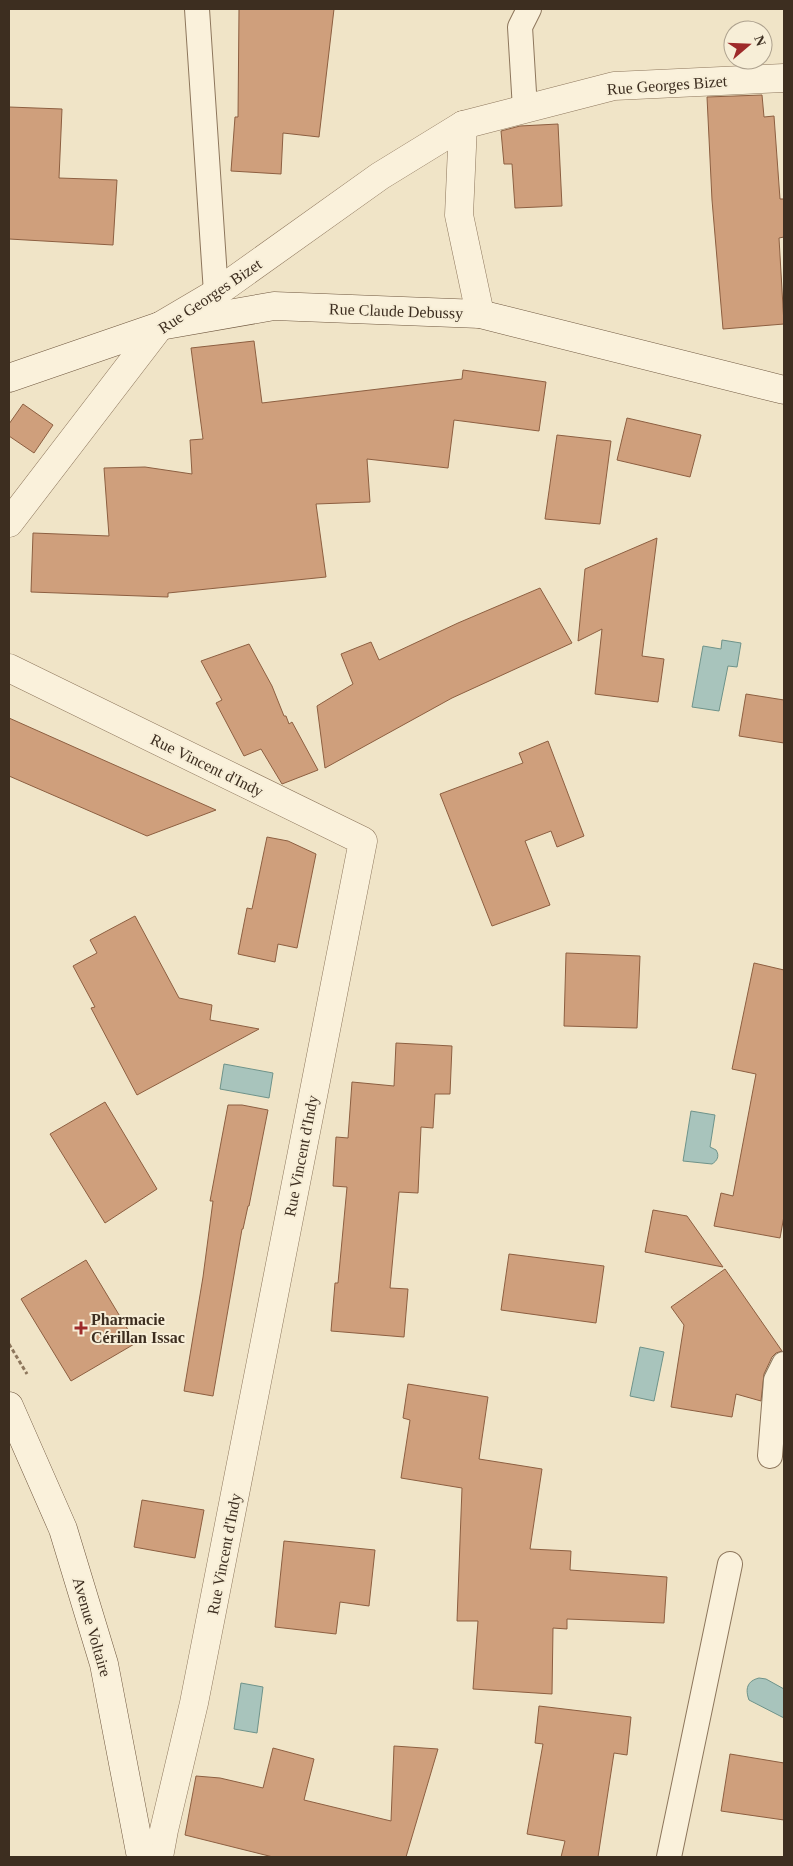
<svg xmlns="http://www.w3.org/2000/svg" width="793" height="1866" viewBox="0 0 793 1866" font-family="'Times New Roman',serif">
<style>
.water{fill:#a8c4bc;stroke:#6e938a}
.building{fill:#cf9f7c;stroke:#8d5f41}
.lines{fill:none;stroke-linecap:round;stroke-linejoin:round}
.lane-casing{stroke:#8d765c;stroke-width:26}
.street-casing{stroke:#8d765c;stroke-width:29}
.secondary-casing{stroke:#6f573f;stroke-width:29}
.path{stroke:#8d765c;stroke-width:3;stroke-dasharray:4 2.5;stroke-linecap:butt}
.lane{stroke:#faf1db;stroke-width:24}
.street{stroke:#faf1db;stroke-width:28}
.secondary{stroke:#faf1db;stroke-width:28}
.poi-dot{fill:#9e2a2a;stroke:#f7eed7;stroke-width:2}
.labels{text-anchor:middle;dominant-baseline:central;stroke-width:4;stroke-linejoin:round;paint-order:stroke}
.street-label{font-size:16px;fill:#3d2e20;stroke:#f7eed7}
.poi-label{font-size:16px;font-weight:bold;fill:#3d2e20;stroke:#f7eed7;text-anchor:start}
</style>
<rect width="100%" height="100%" fill="#f0e4c7"/>
<g class="water">
<path d="M722,640L741,643L737,667L728,666L719,711L692,707L703,646L721,649Z"/>
<path d="M224,1064L273,1073L269,1098L220,1089Z"/>
<path d="M691,1111L715,1115L710,1147L716,1150C720,1156 717,1161 712,1164L683,1161Z"/>
<path d="M640,1347L664,1352L654,1401L630,1396Z"/>
<path d="M759,1678L766,1679L784,1689V1718L749,1700C745,1689 747,1681 759,1678Z"/>
<path d="M241,1683L263,1687L257,1733L234,1729Z"/>
</g>
<g class="building">
<path d="M239,9H334L319,137L283,133L281,174L231,171L235,117H238Z"/>
<path d="M762,95L764,117L774,116L780,199H784V237L779,238L784,324L723,329L712,200L707,97Z"/>
<path d="M9,107L62,109L59,178L117,180L113,245L9,239Z"/>
<path d="M558,124L562,206L515,208L512,164H504L501,131L520,126Z"/>
<path d="M254,341L262,403L462,379L463,370L546,382L539,431L454,420L448,468L367,459L370,502L316,504L326,577L168,593V597L31,592L33,533L109,536L104,468L145,467L192,474L190,440L203,439L191,348Z"/>
<path d="M23,404L53,425L34,453L9,436V424Z"/>
<path d="M627,418L701,435L690,477L617,460Z"/>
<path d="M557,435L611,441L600,524L545,519Z"/>
<path d="M657,538L642,656L664,659L658,702L595,694L602,629L578,641L585,569Z"/>
<path d="M540,588L572,643L452,698L325,768L317,706L353,684L341,654L371,642L379,660L458,623Z"/>
<path d="M249,644L272,686L284,716H286L289,724L292,722L318,770L282,784L261,749L244,756L216,703L222,700L201,661Z"/>
<path d="M746,694L784,700V743L739,736Z"/>
<path d="M9,718L83,751L216,810L147,836L62,799L9,776Z"/>
<path d="M548,741L584,836L557,847L551,831L525,841L550,905L492,926L440,794L523,763L519,753Z"/>
<path d="M267,837L288,841L316,854L297,948L278,944L275,962L238,954L247,908L252,909Z"/>
<path d="M135,916L179,998L212,1005L210,1020L259,1029L137,1095L91,1008L95,1007L73,966L97,953L90,940Z"/>
<path d="M566,953L640,956L637,1028L564,1026Z"/>
<path d="M754,963L784,970V1216L780,1238L714,1226L721,1193L733,1196L756,1074L732,1069Z"/>
<path d="M396,1043L452,1046L450,1094H435L433,1128L421,1127L418,1193L399,1192L390,1288L408,1289L404,1337L331,1331L335,1283H338L347,1187L333,1186L336,1137L348,1138L352,1082L394,1086Z"/>
<path d="M105,1102L157,1189L105,1223L50,1134Z"/>
<path d="M228,1105H242L268,1110L249,1206H248L243,1229H242L213,1396L184,1391L203,1277L213,1201H210Z"/>
<path d="M653,1210L687,1216L723,1267L645,1252Z"/>
<path d="M509,1254L604,1266L596,1323L501,1310Z"/>
<path d="M86,1260L136,1343L71,1381L21,1299Z"/>
<path d="M725,1269L782,1351L776,1353L772,1357L764,1374L761,1401L736,1394L732,1417L671,1407L684,1325L671,1307Z"/>
<path d="M408,1384L488,1397L479,1459L542,1469L530,1549L571,1551L570,1570L667,1577L664,1623L567,1619V1629L553,1628L552,1694L473,1689L478,1621H457L462,1488L401,1478L410,1420L403,1418Z"/>
<path d="M142,1500L204,1510L195,1558L134,1547Z"/>
<path d="M284,1541L375,1550L369,1606L340,1602L336,1634L275,1627Z"/>
<path d="M539,1706L631,1717L627,1755L614,1753L598,1857H561L565,1841L527,1834L543,1744L535,1743Z"/>
<path d="M394,1746L438,1749L406,1857H273L185,1835L196,1776L220,1778L263,1788L273,1748L314,1759L304,1800L391,1821Z"/>
<path d="M730,1754L784,1763V1820L721,1811Z"/>
</g>
<g class="lines">
<g class="lane-casing">
<g id="lane">
<path d="M197,9L216,293"/>
<path d="M525,109L520,27L529,9"/>
<path d="M770,1456L776,1380L784,1364"/>
<path d="M669,1857L730,1564"/>
</g>
</g>
<g class="street-casing">
<g id="street">
<path d="M463,125L459,215L480,314"/>
<path d="M9,523L160,326L216,293L380,176L463,125L614,86L784,78"/>
<path d="M9,668L363,841L194,1703L164,1830L159,1857"/>
</g>
</g>
<g class="secondary-casing">
<g id="secondary">
<path d="M9,378L160,326L274,306L480,314L784,390"/>
<path d="M9,1406L63,1529L104,1664L141,1857"/>
</g>
</g>
<path class="path" d="M9,1344L27,1374"/>
<use href="#lane" class="lane"/>
<use href="#street" class="street"/>
<use href="#secondary" class="secondary"/>
</g>
<path class="poi-dot" d="M78.5 1320.5h5v5h5v5h-5v5h-5v-5h-5v-5h5z"/>
<g class="labels">
<g class="street-label">
<text transform="translate(667 85) rotate(-4)">Rue Georges Bizet</text>
<text transform="translate(210 296) rotate(-34)">Rue Georges Bizet</text>
<text transform="translate(396 311) rotate(2)">Rue Claude Debussy</text>
<text transform="translate(207 765) rotate(26)">Rue Vincent d'Indy</text>
<text transform="translate(301 1156) rotate(-79)">Rue Vincent d'Indy</text>
<text transform="translate(224 1554) rotate(-79)">Rue Vincent d'Indy</text>
<text transform="translate(92 1627) rotate(74)">Avenue Voltaire</text>
</g>
<g class="poi-label">
<text x="91" y="1319">Pharmacie<tspan x="91" dy="18">Cérillan Issac</tspan></text>
</g>
</g>
<rect width="793" height="1866" fill="none" stroke="#3d2e20" stroke-width="20"/>
<g transform="translate(748 45) rotate(71)"><circle r="24" fill="#f7eed7" stroke="#ada18e"/>
<path d="M0-4L9 19L0 12L-9 19Z" fill="#9e2a2a"/>
<text y="-8" font-size="14" font-weight="bold" text-anchor="middle" fill="#3d2e20">N</text>
</g>
</svg>
